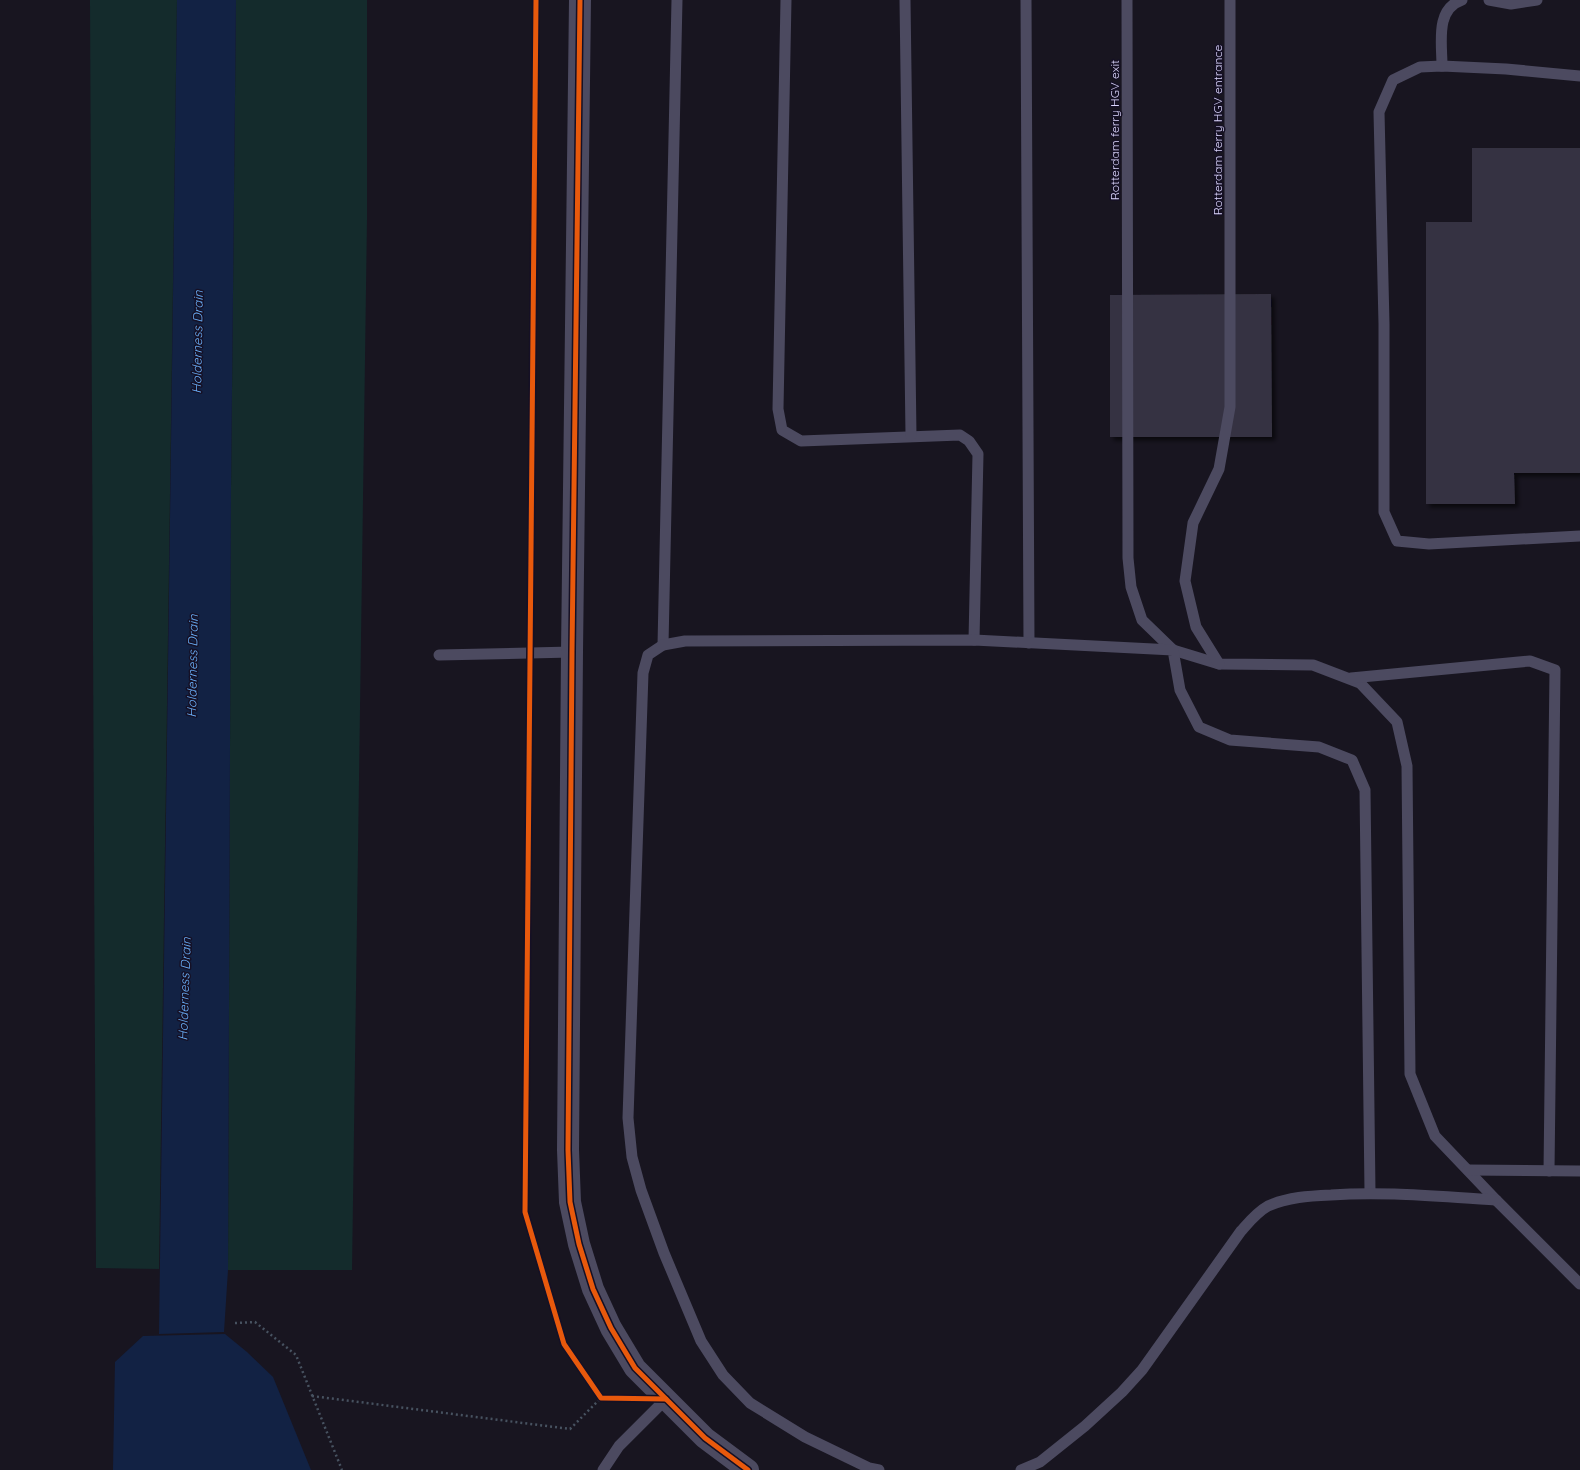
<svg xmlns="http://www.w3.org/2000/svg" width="1580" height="1470" viewBox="0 0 1580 1470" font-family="Quicksand,sans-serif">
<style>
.green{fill:#142b2c}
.water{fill:#122244}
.building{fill:#363342;filter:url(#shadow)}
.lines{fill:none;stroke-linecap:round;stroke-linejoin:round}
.path{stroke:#475260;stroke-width:2.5;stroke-dasharray:2 3;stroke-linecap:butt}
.service{stroke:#4c4a60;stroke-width:11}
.minor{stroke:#4c4a60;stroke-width:22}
.cycleway-casing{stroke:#151025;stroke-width:8}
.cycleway{stroke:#e8590c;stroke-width:5}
.labels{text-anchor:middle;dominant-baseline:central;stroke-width:3;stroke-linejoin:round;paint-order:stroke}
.street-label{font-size:12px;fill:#dcd6fd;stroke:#151025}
.water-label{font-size:13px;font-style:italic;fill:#69aef8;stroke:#151025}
</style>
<defs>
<filter id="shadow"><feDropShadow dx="3.5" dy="3.5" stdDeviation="2" flood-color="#0009"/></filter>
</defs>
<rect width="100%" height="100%" fill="#181520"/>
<g class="green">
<path d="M90,0H177L159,1269L96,1268Z"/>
<path d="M236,0H367V218L352,1270H228L231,487Z"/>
</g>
<g class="water">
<path d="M177,0H236L231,487L228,1270L224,1332L159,1334Z"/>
<path d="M225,1334L247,1352L273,1377L311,1470H113L115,1362L143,1336Z"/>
</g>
<g class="building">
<path d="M1472,148H1580V473H1514L1515,504H1426V222H1472Z"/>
<path d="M1271,294L1272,437H1110V295Z"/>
</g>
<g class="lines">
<g class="path">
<path d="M235,1323L255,1322L296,1355L342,1470"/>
<path d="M312,1396L570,1429L601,1398"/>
</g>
<g class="service">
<path d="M786,0L778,409L782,430L801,441L960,435L969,441L978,454L974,640"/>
<path d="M905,0L911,435"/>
<path d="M1026,0L1029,643"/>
<path d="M1127,0L1128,558L1131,587L1142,620L1173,650L1219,664L1313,665L1360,683L1397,722L1407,766L1410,1074L1435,1136L1496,1200L1580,1284"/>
<path d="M1489,0L1511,4L1537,0"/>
<path d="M1442,66C1442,43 1435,9 1462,0"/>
<path d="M1580,76L1506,69L1442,66L1420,67L1393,80L1379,112L1384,324V512L1397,541L1429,544L1580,536"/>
<path d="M663,645L677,0"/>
<path d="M439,655L572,652"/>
<path d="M1219,664L1196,627L1185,581L1193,523L1219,469L1230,407V0"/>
<path d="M1351,678L1530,661L1555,670L1549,1171"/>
<path d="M1468,1170L1580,1171"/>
<path d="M603,1470L619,1446L666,1399"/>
<path d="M879,1470L869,1468L805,1437L750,1403L723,1375L701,1341L664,1253L641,1190L632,1157L628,1118L643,673L648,655L663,645L685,641L974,640L1173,650L1180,690L1199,727L1230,740L1319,747L1352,760L1365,790L1370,1192"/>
<path d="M1021,1470L1040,1462L1085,1426L1122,1392L1142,1370L1241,1231C1249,1222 1257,1212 1268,1206C1288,1197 1309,1196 1331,1195C1386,1191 1441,1197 1496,1200"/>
</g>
<path class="minor" d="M580,0L572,652L568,1150L570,1202L579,1244L593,1289L611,1328L635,1368L705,1438L748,1470"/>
<g class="cycleway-casing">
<g id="cycleway">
<path d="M536,0L525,1212L564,1344L601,1398L666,1399"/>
<path d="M580,0L572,652L568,1150L570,1202L579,1244L593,1289L611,1328L635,1368L705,1438L748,1470"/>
</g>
</g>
<use href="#cycleway" class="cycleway"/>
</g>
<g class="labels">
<g class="street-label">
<text transform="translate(1114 130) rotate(-90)">Rotterdam ferry HGV exit</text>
<text transform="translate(1217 130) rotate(-90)">Rotterdam ferry HGV entrance</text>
</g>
<g class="water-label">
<text transform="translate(197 342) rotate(-89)">Holderness Drain</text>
<text transform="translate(192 666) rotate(-89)">Holderness Drain</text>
<text transform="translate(184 989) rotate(-88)">Holderness Drain</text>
</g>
</g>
</svg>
